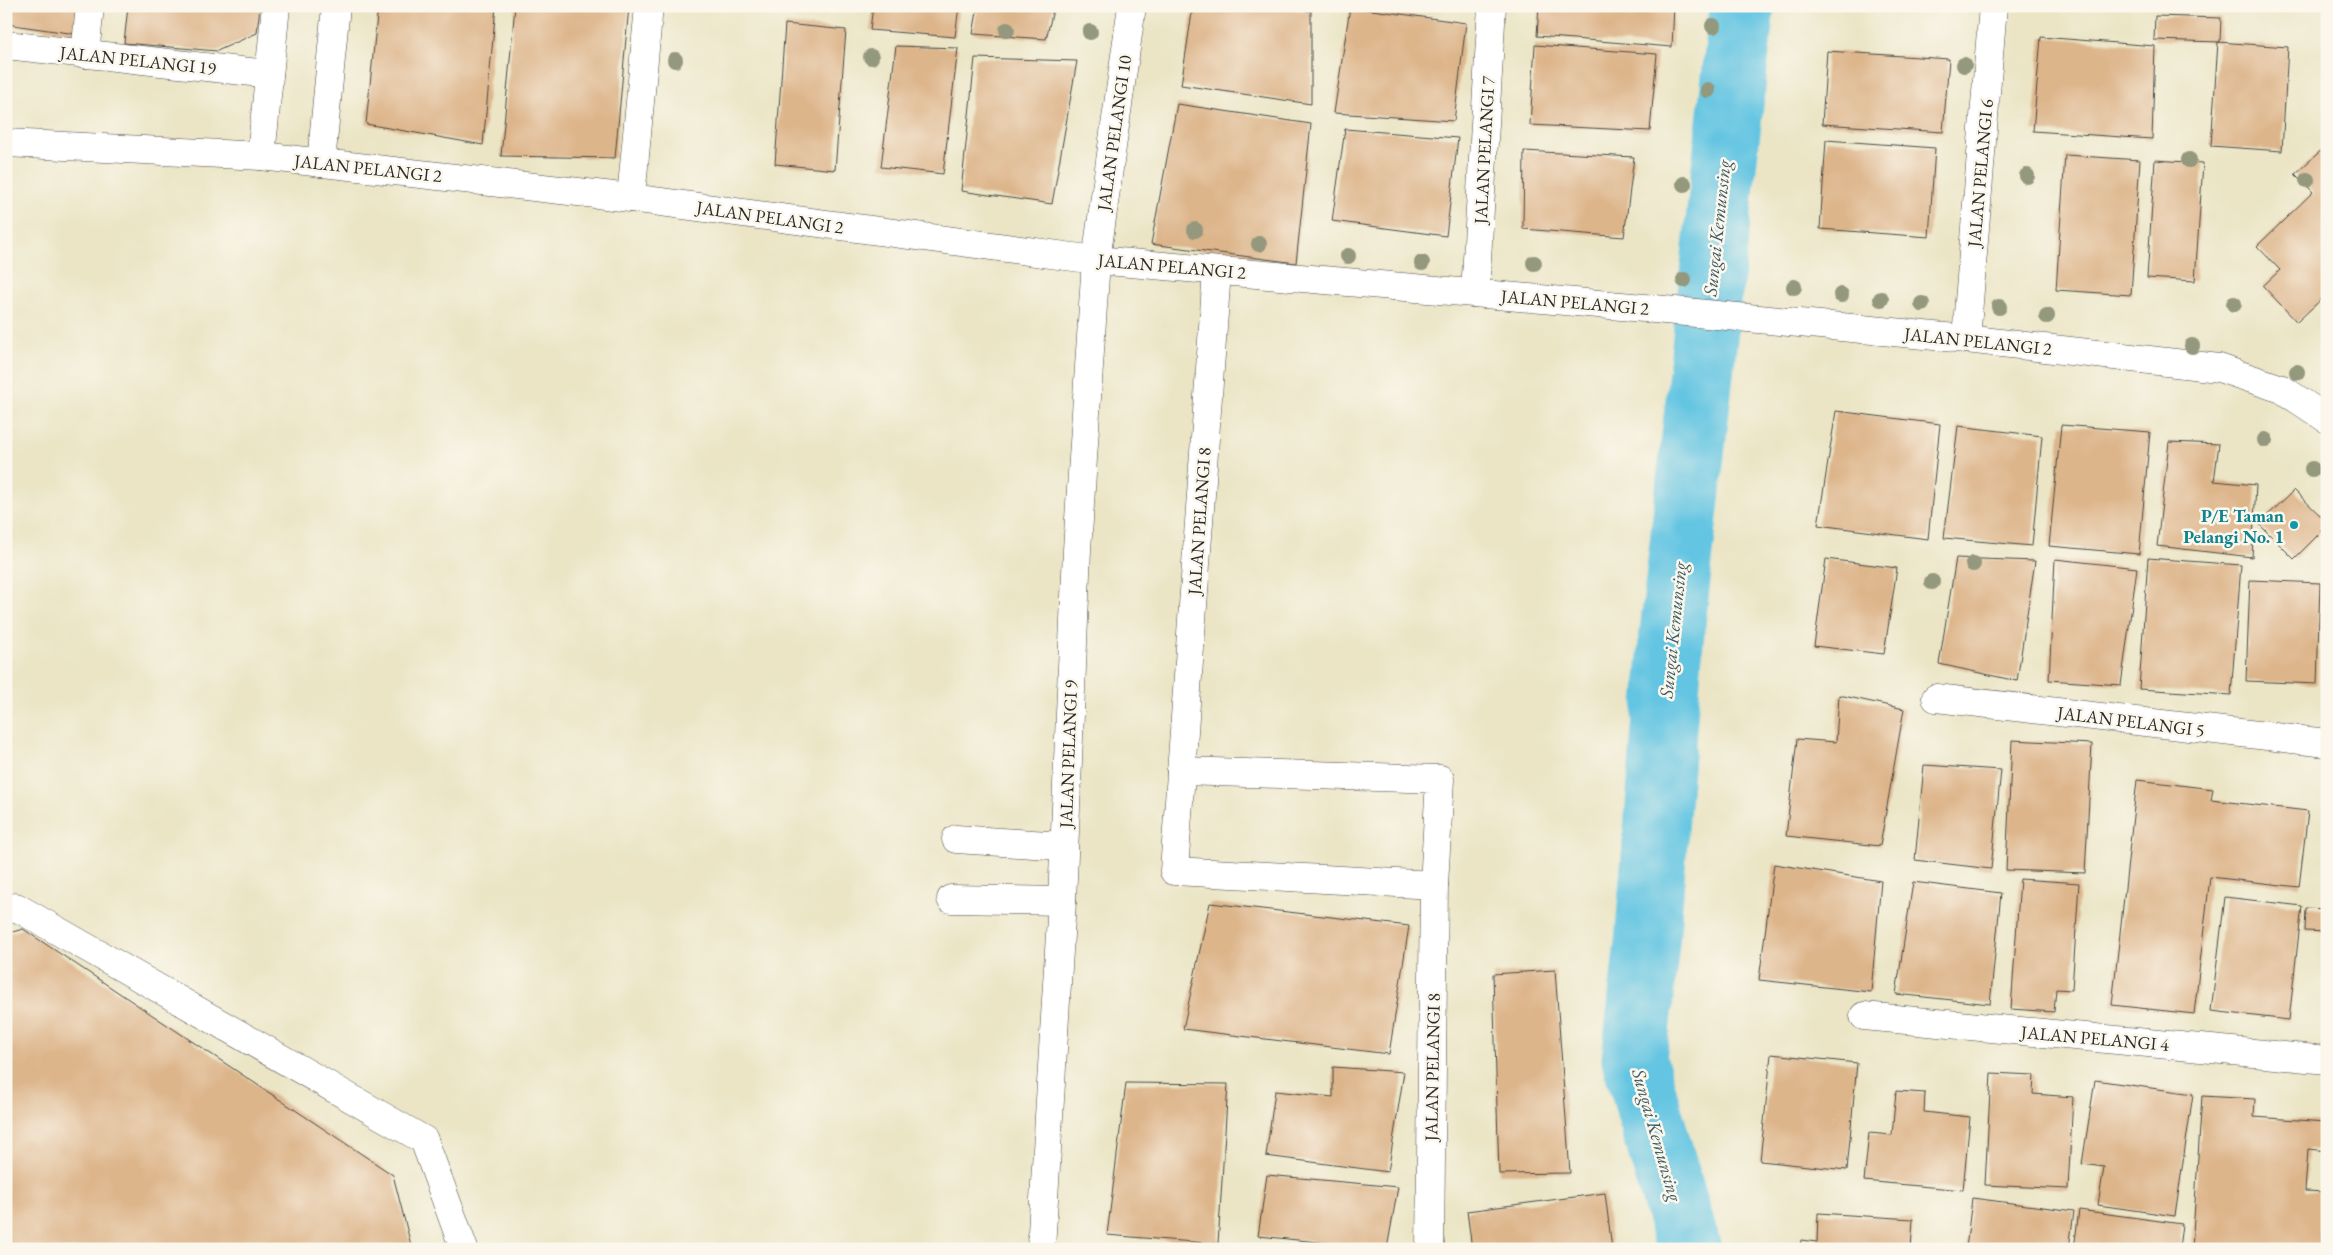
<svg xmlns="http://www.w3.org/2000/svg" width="2333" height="1255" viewBox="0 0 2333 1255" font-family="'EB Garamond',serif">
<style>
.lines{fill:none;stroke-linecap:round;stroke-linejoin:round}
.river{stroke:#64c5e2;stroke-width:65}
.building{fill:#ddb58b}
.minor-casing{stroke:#484742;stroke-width:29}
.minor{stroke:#fff;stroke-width:28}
.tree{fill:#94987c}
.culture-dot{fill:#0f9aa8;stroke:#fbf7ec;stroke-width:2}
.labels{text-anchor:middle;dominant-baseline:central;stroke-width:5;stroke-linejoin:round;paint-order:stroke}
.street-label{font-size:18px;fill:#2b2b2b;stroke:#fbf7ec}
.culture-label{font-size:18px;font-weight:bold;fill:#0d838f;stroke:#fbf7ec;text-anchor:end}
.water-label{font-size:19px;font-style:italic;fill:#3c5962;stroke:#fbf7ec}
</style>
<rect width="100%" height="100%" fill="#fbf7ec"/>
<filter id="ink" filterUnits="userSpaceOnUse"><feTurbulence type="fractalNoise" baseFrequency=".02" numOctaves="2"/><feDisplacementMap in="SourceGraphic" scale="10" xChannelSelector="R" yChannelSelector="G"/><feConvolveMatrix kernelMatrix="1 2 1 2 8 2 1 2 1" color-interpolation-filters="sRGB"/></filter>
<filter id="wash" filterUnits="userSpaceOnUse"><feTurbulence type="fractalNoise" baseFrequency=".0096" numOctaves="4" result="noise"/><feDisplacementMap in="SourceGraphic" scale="20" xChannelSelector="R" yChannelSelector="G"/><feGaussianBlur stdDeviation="1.12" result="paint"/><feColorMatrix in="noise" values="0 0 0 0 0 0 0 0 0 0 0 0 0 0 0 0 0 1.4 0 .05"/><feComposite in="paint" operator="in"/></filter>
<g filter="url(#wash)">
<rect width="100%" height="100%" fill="#ebe5c6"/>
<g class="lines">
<path class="river" d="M1689,1249L1634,1059L1647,943L1671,642L1742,6"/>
</g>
<g id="blocks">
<g class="building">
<path d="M6,6H78L76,34L6,24Z"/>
<path d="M128,6H260L257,33L217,51L124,43Z"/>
<path d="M378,6H496L483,145L366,124Z"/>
<path d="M515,6H629L615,158L501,156Z"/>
<path d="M873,6H959L955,37L870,30Z"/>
<path d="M978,6H1054L1046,39L973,34Z"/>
<path d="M1193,6H1265L1311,11V104L1181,85Z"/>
<path d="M1539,6H1674L1672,47L1537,36Z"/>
<path d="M1350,7L1466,23L1454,121L1334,113Z"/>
<path d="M2155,16L2221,18L2220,42L2154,40Z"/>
<path d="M785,24L846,30L835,170L775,164Z"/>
<path d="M2041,37L2155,46L2152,139L2033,131Z"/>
<path d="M2218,42L2288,47L2282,151L2211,146Z"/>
<path d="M1535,45L1657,54L1650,131L1530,125Z"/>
<path d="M896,46L958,48L943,174L881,167Z"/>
<path d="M1827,51L1949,59L1943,132L1822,124Z"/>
<path d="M975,58L1077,61L1052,204L961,191Z"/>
<path d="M1177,104L1311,124L1296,263L1151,244Z"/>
<path d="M1345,129L1458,138L1446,236L1332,221Z"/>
<path d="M1826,140L1935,148L1929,237L1820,229Z"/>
<path d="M2327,145V294L2297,322L2263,286L2280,270L2257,246L2313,192L2295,174Z"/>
<path d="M1524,151L1634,157L1624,237L1523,229Z"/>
<path d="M2065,155L2140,160L2131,295L2056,290Z"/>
<path d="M2155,160L2203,163L2195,281L2147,278Z"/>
<path d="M1836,411L1940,424L1928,539L1818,525Z"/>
<path d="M2061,425L2150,432L2139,554L2049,546Z"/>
<path d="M1958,426L2042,436L2032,546L1944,538Z"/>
<path d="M2169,442L2219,444L2214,481L2256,485L2252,557L2157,546Z"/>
<path d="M2294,490L2327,522V526L2294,559L2259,524Z"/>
<path d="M1956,558L2035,561L2017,681L1939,664Z"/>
<path d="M2148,558L2241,565L2231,695L2139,689Z"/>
<path d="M1826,559L1897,568L1884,654L1814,646Z"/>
<path d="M2055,559L2137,568L2121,685L2049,680Z"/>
<path d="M2250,580L2320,583L2317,684L2246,681Z"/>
<path d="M1839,695L1904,709L1880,846L1786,836L1797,739L1836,742Z"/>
<path d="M2012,740L2092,744L2085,873L2006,870Z"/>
<path d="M1924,765L2001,770L1991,869L1915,860Z"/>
<path d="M2137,780L2213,789L2211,800L2308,811L2299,887L2210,877L2194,1014L2112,1005Z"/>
<path d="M1774,864L1881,881L1871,992L1759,980Z"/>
<path d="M2020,879L2079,883L2072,990L2056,989L2054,1012L2011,1009Z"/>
<path d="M1913,882L2001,893L1990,1004L1896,994Z"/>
<path d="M2225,897L2302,906L2289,1020L2211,1011Z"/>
<path d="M1210,903L1409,926L1389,1054L1183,1029Z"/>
<path d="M2306,908L2327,909V932L2305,931Z"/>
<path d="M23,929L393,1175L412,1249H6V934Z"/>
<path d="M1555,970L1570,1173L1499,1174L1493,974Z"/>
<path d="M1771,1054L1857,1063L1847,1170L1760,1161Z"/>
<path d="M1333,1067L1404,1072L1388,1172L1266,1156L1275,1091L1333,1097Z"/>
<path d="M1991,1073L2034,1075L2033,1094L2073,1097L2068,1189L1985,1185Z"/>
<path d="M2095,1080L2193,1094L2175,1216L2098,1205L2104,1167L2082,1164Z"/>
<path d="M1126,1083L1228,1084L1218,1244L1107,1235Z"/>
<path d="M1896,1091L1925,1093L1924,1112L1970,1117L1963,1190L1864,1181L1869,1133L1892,1135Z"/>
<path d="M2202,1096L2255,1099L2254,1117L2327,1122V1151L2308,1149L2305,1191L2326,1192L2322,1249H2192Z"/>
<path d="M1267,1175L1398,1187L1387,1249L1258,1236Z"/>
<path d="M1605,1193L1612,1249H1472L1467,1211Z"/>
<path d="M1972,1198L2074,1211L2069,1249H1966Z"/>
<path d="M2079,1210L2182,1224L2179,1249H2074Z"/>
<path d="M1818,1213L1913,1219L1911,1249H1800L1801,1240L1817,1242Z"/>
</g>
</g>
</g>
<g filter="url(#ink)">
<use href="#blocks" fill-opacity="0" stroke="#484742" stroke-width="1"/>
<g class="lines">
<g class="minor-casing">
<g id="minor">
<path d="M6,45L269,74"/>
<path d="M85,54L90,6"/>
<path d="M6,143L261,156L631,198L1096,260L1644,308L1966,339L2219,368L2282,389L2327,419"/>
<path d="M261,156L276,6"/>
<path d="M321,163L336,6"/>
<path d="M631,198L649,6"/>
<path d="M1217,271L1174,871L1434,885"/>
<path d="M1475,293L1492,6"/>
<path d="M1966,339L1993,6"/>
<path d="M1936,698L2327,743"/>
<path d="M1181,771L1440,779L1434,885L1430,1249"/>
<path d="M956,839L1064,846"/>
<path d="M951,899L1062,901"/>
<path d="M6,909L16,907L424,1140L464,1249"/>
<path d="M1864,1016L2327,1060"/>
<path d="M1041,1249L1062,901L1077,550L1096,260L1132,6"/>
</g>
</g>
<use href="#minor" class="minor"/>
</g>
<g class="tree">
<circle cx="1713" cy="26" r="8"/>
<circle cx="1007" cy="30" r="8"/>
<circle cx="1090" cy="32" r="8"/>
<circle cx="871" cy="57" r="8"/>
<circle cx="675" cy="60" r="8"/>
<circle cx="1964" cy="65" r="8"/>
<circle cx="1708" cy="90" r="8"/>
<circle cx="2189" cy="160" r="8"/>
<circle cx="2027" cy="176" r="8"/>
<circle cx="2307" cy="180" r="8"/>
<circle cx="1684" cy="184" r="8"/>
<circle cx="1195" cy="230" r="8"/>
<circle cx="1259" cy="244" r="8"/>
<circle cx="1348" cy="256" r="8"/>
<circle cx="1422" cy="263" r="8"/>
<circle cx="1534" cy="263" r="8"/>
<circle cx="1684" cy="280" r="8"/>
<circle cx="1794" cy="287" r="8"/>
<circle cx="1841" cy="295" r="8"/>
<circle cx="1881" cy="299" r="8"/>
<circle cx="1922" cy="304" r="8"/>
<circle cx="2234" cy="304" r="8"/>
<circle cx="1999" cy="307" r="8"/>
<circle cx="2047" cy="316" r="8"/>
<circle cx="2192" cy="346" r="8"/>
<circle cx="2297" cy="372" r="8"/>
<circle cx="2265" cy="440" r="8"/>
<circle cx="2312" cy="469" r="8"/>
<circle cx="1973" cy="564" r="8"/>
<circle cx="1932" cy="582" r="8"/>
</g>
</g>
<circle class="culture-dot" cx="2294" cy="525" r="5"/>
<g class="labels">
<g class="street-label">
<text transform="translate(138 60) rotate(6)">JALAN PELANGI 19</text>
<text transform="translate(1114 133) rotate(-82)">JALAN PELANGI 10</text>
<text transform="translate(1484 150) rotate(-87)">JALAN PELANGI 7</text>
<text transform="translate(368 168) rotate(6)">JALAN PELANGI 2</text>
<text transform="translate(1980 173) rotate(-85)">JALAN PELANGI 6</text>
<text transform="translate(770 217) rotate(8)">JALAN PELANGI 2</text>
<text transform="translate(1172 266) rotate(5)">JALAN PELANGI 2</text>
<text transform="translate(1575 302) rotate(5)">JALAN PELANGI 2</text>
<text transform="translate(1978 341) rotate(6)">JALAN PELANGI 2</text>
<text transform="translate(1199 521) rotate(-86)">JALAN PELANGI 8</text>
<text transform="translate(2131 721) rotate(7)">JALAN PELANGI 5</text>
<text transform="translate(1068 754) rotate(-88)">JALAN PELANGI 9</text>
<text transform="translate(2095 1038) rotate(5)">JALAN PELANGI 4</text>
<text transform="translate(1432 1067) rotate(-89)">JALAN PELANGI 8</text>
</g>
<g class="culture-label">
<text x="2284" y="515">P/E Taman<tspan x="2284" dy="21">Pelangi No. 1</tspan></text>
</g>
<g class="water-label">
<text transform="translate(1717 228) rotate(-84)">Sungai Kemunsing</text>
<text transform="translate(1673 630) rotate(-84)">Sungai Kemunsing</text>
<text transform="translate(1657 1135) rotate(74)">Sungai Kemunsing</text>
</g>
</g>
<rect width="2333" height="1255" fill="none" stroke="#fbf7ec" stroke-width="25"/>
</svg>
